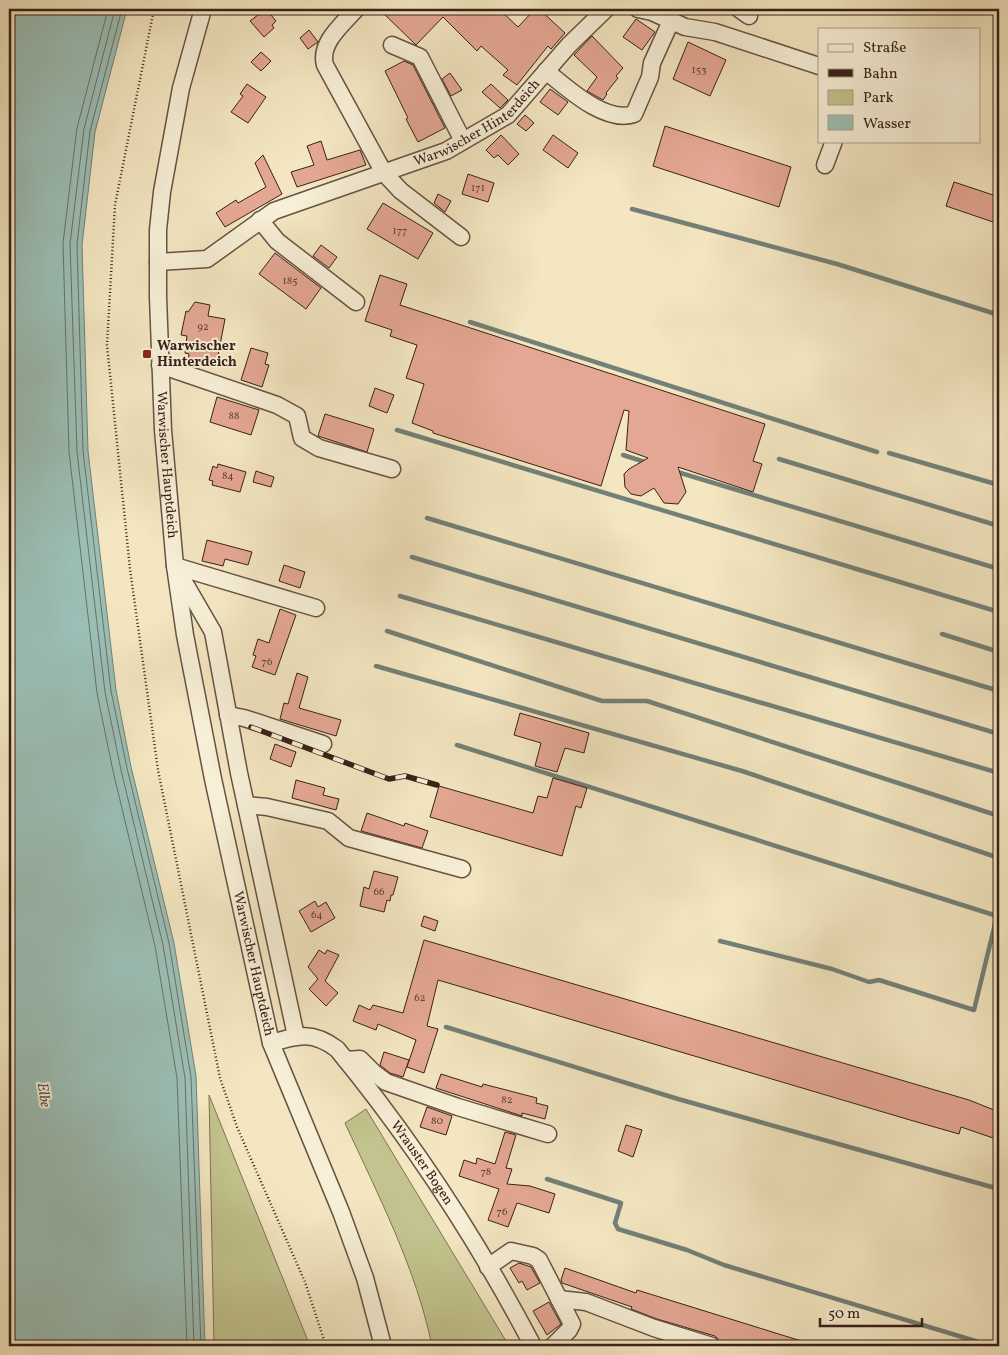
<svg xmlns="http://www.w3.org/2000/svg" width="1008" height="1355" viewBox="0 0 1008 1355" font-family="Vollkorn,serif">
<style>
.green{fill:#c2c38e;stroke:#7d7254}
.water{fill:#9bbfb6;stroke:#738077}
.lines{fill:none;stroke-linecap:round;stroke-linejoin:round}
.shore{stroke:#6a7068;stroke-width:1}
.stream{stroke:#738077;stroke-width:4.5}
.building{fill:#e4a793;stroke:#382119}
.minor-casing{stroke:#675243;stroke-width:19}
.path{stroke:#382119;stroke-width:2.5;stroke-dasharray:1 2.5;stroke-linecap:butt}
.minor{stroke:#f7efd7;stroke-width:16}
.rail-casing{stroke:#382119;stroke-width:5.5}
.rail{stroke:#f7efd7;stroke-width:4;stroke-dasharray:11;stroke-linecap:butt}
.poi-dot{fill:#8f2418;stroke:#f7efd7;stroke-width:2}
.labels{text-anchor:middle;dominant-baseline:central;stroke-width:4;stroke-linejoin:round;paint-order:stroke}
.number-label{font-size:11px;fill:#634238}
.street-label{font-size:14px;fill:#382119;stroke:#f7efd7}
.poi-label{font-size:14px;font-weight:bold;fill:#382119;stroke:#f7efd7;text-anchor:start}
.water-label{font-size:15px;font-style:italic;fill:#565048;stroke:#f7efd7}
</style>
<rect width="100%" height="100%" fill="#f3e6c1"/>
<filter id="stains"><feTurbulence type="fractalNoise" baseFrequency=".004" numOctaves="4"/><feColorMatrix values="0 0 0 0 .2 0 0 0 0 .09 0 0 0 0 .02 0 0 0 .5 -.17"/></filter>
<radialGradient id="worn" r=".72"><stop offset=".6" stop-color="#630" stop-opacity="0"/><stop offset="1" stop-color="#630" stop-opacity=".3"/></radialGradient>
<g class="green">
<path d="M209,1095L310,1346H214Z"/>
<path d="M366,1109L509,1346H432C416,1268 378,1195 345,1123Z"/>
</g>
<path class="water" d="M9,9H127L95,132L82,245L88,451L116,690L131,767L174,943L196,1076L205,1346H9Z"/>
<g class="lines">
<g class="shore">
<path d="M108,9L77,128L63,243L69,452L97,693L113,771L155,946L177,1078L187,1346"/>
<path d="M115,9L84,129L70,244L77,452L105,692L121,770L163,945L185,1078L194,1346"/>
<path d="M122,9L90,131L77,244L83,451L111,691L127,768L169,943L191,1077L201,1346"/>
</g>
<g class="stream">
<path d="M632,209L837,264L999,315"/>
<path d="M470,322L877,452"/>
<path d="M397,430L999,612"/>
<path d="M889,453L999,485"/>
<path d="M623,455L648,463"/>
<path d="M779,459L999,526"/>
<path d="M674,471L999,569"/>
<path d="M427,518L999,691"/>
<path d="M412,557L999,734"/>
<path d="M400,596L999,773"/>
<path d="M387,631L602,701H647L999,816"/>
<path d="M942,634L999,652"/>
<path d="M376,666L742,771L999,858"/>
<path d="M457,745L997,916L974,1010L879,980L869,982L832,969L720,941"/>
<path d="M446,1027L678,1099L999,1189"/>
<path d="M547,1179L621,1203L615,1223L618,1229L687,1250L724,1265L992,1346"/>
</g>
</g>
<g class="building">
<path d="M266,9L276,21L272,25L274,28L264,37L250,21Z"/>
<path d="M379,9H499L518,27L535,9H539L565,33L551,49L548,46L517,85L503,75L508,70L481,46L477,51L443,17L416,45Z"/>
<path d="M636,19L655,32L642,50L623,37Z"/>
<path d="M309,30L318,42L308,49L300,38Z"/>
<path d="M592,36L623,68L616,76L618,78L606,93L607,94L603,100L587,91L597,77L574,55Z"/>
<path d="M688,42L726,60L710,96L673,79Z"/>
<path d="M261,52L271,61L261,71L251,62Z"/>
<path d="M404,61L413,65L445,128L418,142L406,119L408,118L385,71Z"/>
<path d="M450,73L462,90L451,96L442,79Z"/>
<path d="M247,84L266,97L248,123L231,112L243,96L240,94Z"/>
<path d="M491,84L508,100L500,108L482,92Z"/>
<path d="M550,89L568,102L558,115L540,102Z"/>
<path d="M525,115L534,123L526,131L517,124Z"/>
<path d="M665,126L791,167L779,207L653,166Z"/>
<path d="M501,135L519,154L508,165L498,155L494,158L486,150Z"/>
<path d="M553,135L578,153L568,168L543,150Z"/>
<path d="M321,141L327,160L360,150L366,165L297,187L291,172L314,165L307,146Z"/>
<path d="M263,155L282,194L225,227L216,213L236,200L238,203L266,187L255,163Z"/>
<path d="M468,174L494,183L488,202L462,194Z"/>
<path d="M954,182L999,197V224L946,206Z"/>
<path d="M438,194L451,201L445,212L434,203Z"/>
<path d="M383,203L433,233L418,259L367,229Z"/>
<path d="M321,245L337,257L329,268L313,256Z"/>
<path d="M275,253L321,288L306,309L259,274Z"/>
<path d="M380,275L407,284L400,305L765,424L753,461L762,464L753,492L678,467L686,492L678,504L664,503L654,488L641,496L631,494L625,487L624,474L629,469L648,458L626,450L629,411L624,410L601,486L433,433V431L412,423L424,384L406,378L417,345L390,336L392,330L365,321Z"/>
<path d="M195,302L210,305L208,316L225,319L216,366L188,362L189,354L185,353L187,336L181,335L186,311L188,312Z"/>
<path d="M251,348L268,353L265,364L269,365L262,387L241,380Z"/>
<path d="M375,388L394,395L387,413L369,406Z"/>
<path d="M217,397L259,410L251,435L210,422Z"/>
<path d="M325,414L374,429L367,452L318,436Z"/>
<path d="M218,464L246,472L240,492L212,485L213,481L209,480L213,466L217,468Z"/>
<path d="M256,471L274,477L271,487L253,482Z"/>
<path d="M207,540L252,552L248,565L225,559L223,566L202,561Z"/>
<path d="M284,565L305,572L300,588L279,581Z"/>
<path d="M280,609L296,615L275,675L252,667L256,656L253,655L258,639L269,643Z"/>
<path d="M297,673L308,677L299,708L341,720L336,736L280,719L284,703L288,704Z"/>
<path d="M520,713L589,733L584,753L565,748L557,772L535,766L541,743L514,735Z"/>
<path d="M275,744L296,752L291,767L270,759Z"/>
<path d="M553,778L587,788L581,808L576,806L562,856L430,817L439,786L533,813L538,796L547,798Z"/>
<path d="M296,780L325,788L323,795L339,799L336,810L292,798Z"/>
<path d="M367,813L404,826L405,823L428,831L422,848L361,831Z"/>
<path d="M374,871L398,877L393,895H391L390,901L387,900L384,912L360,906L364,887L369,889Z"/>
<path d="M315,901L318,907L326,902L335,918L311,932L299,911Z"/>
<path d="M424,916L438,921L435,931L421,926Z"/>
<path d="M424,940L969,1100L999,1112V1140L961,1127L959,1134L910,1120L438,980L427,1026L438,1029L424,1073L407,1067L416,1040L378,1024L376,1030L353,1021L359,1005L370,1010L373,1005L403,1013Z"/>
<path d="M319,950L325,954L327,950L339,955L325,981L338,993L326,1006L309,989L318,979L308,967Z"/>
<path d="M384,1052L409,1060L403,1077L390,1073L380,1065Z"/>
<path d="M441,1074L482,1087L483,1084L537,1098L536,1103L548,1106L545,1119L522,1113V1116L436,1088Z"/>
<path d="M427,1107L452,1116L446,1135L420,1127Z"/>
<path d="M626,1125L642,1130L633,1157L618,1151Z"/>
<path d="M505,1132L516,1135L506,1168L512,1169L507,1184L530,1186L555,1194L549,1213L517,1203L508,1227L488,1220L499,1189L459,1176L464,1160L476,1164L477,1158L495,1164Z"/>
<path d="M519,1263L531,1267L540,1283L527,1290L522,1281L519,1283L510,1268Z"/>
<path d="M565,1268L636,1293L637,1290L811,1344L810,1346H731L722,1343L715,1336L657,1319L631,1309L632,1307L562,1283L561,1280Z"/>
<path d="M549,1302L561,1324L547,1335L533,1311Z"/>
</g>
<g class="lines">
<g class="minor-casing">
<g id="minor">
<path id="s1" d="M203,9L181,88L162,192L158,230V297L163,430L175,566L185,635L213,779L271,1043L341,1212L365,1278L383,1346"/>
<path d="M356,9C342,25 319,43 325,65L384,173L401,191L461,237"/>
<path d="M638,9L652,12L685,27L715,32L819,66"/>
<path d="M739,9L749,16"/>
<path d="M392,45L420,57L463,141"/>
<path d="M546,71C566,87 605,124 634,114L650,77L652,63L671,21"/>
<path d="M825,165L834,141"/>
<path d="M260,220L277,241L356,302"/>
<path id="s2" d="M158,262L207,259L274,211L446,151L508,115L569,45L606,9"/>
<path d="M160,365L277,405L297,416L302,438L319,448L392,469"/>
<path d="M175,566L316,608"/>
<path d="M180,575L213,632L239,773L296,1036"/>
<path d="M228,715L244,718L323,744"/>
<path d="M246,805L267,807L328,821L349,838L462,869"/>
<path id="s3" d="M271,1043C299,1035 313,1031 337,1049C411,1139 479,1243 533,1346"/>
<path d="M346,1060L360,1059L374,1073L386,1082L458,1107L548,1134"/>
<path d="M488,1267L511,1251L533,1256L539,1260L572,1324L569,1330L553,1346"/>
<path d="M559,1299L586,1302L654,1328L712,1346"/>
</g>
</g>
<path class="path" d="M154,9L115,205L107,345L130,569L158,770L220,1078L237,1127L305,1282L326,1346"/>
<use href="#minor" class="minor"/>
<g class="rail-casing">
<path id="rail" d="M251,727L389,779L405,776L437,785"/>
</g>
<use href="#rail" class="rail"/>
</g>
<rect class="poi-dot" x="142" y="349" width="10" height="10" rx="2.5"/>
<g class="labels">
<g class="number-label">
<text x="699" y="70">153</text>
<text x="478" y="188">171</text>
<text x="400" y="231">177</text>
<text x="290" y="281">185</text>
<text x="203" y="327">92</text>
<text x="234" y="416">88</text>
<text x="228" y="476">84</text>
<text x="267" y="662">76</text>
<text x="379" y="892">66</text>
<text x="317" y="915">64</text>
<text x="420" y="998">62</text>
<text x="507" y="1100">82</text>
<text x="437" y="1121">80</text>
<text x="486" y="1172">78</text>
<text x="502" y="1212">76</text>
</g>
<g class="street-label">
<text stroke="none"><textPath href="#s2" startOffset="355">Warwischer Hinterdeich</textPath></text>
<text stroke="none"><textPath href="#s1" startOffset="461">Warwischer Hauptdeich</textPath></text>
<text stroke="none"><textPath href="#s1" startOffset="968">Warwischer Hauptdeich</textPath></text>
<text stroke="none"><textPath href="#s3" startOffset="212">Wrauster Bogen</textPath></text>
</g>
<g class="poi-label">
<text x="157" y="346">Warwischer<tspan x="157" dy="16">Hinterdeich</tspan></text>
</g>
<g class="water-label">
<text transform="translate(43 1095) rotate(82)">Elbe</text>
</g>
</g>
<rect width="1008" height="1355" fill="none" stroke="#f3e6c1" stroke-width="30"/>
<rect x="10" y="10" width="988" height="1335" fill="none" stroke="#382119" stroke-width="2.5"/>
<rect x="15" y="15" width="978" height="1325" fill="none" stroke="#382119"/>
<rect x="818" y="28" width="162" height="115" fill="#f7efd7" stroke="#ab9d8b"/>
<rect x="828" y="44" width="25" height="8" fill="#f7efd7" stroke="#ab9d8b"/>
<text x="863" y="52" font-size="15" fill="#382119">Straße</text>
<rect x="828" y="69" width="25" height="8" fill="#382119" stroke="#ab9d8b"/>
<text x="863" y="78" font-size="15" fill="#382119">Bahn</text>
<rect x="828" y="90" width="25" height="15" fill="#c2c38e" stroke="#ab9d8b"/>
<text x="863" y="102" font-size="15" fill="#382119">Park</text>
<rect x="828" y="115" width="25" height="15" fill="#9bbfb6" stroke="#ab9d8b"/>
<text x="863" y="128" font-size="15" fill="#382119">Wasser</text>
<path d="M820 1318v8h102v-8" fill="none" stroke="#382119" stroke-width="2.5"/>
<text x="828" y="1318" font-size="15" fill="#382119" stroke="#f7efd7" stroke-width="4" paint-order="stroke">50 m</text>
<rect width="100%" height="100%" filter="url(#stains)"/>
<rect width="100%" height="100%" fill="url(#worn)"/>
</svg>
